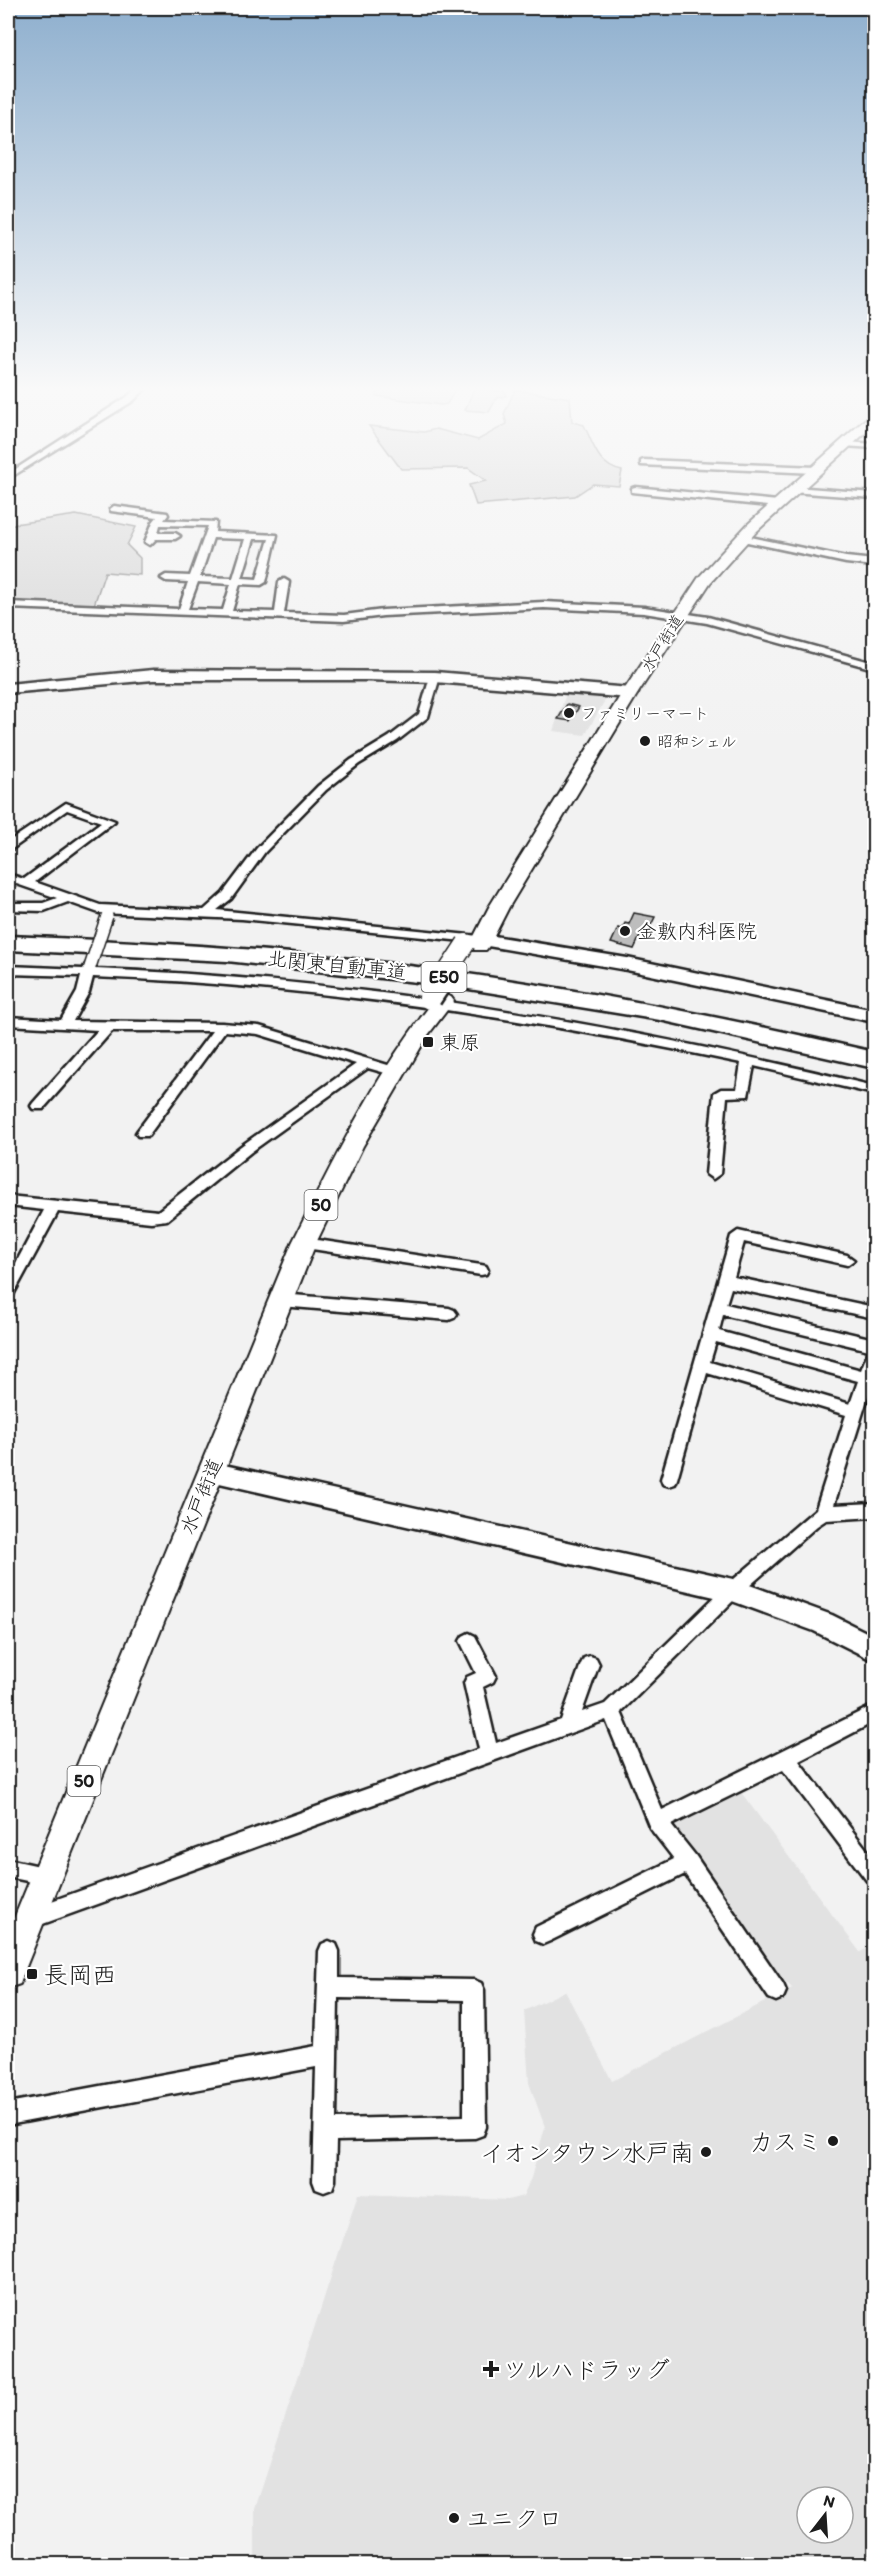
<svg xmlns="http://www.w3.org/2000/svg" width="882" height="2572" viewBox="0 0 882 2572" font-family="Itim,'Klee One',sans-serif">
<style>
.built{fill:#e2e2e2;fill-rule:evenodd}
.green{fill:#d2d2d2;stroke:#777;stroke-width:1.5}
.building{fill:#bdbdbd;stroke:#1c1c1c;stroke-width:1.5}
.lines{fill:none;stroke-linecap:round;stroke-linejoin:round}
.street-casing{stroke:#1c1c1c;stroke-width:5}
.secondary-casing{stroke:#1c1c1c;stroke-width:5}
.primary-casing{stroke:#1c1c1c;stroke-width:4}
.highway-casing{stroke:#1c1c1c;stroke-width:5}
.street{fill:#fff;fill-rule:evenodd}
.secondary{fill:#fff;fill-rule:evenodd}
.primary{fill:#fff;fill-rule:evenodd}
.highway{fill:#fff;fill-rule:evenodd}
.street-bridge-casing{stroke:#1c1c1c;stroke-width:14;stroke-linecap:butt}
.primary-bridge-far1-casing{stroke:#1c1c1c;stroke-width:21;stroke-linecap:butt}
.primary-bridge-casing{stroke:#1c1c1c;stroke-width:27;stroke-linecap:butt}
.street-bridge{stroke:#fff;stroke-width:11}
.primary-bridge-far1{stroke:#fff;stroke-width:18}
.primary-bridge{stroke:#fff;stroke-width:22}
.poi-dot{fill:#1c1c1c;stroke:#fff;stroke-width:2}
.labels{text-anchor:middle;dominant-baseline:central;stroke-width:4.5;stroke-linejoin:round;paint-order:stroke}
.far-street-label{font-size:16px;fill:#1c1c1c;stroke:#fff}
.far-poi-label{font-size:16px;fill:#1c1c1c;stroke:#fff;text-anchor:start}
.shield{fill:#fff;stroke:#606060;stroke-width:1.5}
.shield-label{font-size:18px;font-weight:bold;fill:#1c1c1c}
.poi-label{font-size:20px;fill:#1c1c1c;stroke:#fff;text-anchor:start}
.street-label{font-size:20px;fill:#1c1c1c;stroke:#fff}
.near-poi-label{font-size:24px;fill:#1c1c1c;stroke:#fff;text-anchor:start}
</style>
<rect width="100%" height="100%" fill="#f2f2f2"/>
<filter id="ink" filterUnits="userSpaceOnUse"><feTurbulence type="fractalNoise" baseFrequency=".0167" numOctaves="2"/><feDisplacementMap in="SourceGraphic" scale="12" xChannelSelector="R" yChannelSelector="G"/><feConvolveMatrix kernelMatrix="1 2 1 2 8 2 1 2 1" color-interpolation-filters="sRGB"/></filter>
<g filter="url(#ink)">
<g class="built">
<path d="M567,691L608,695L585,735L553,731Z"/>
<path d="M740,1791L860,1952L874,1945V2564H255V2509L358,2194L508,2200L523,2196L531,2178L545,2127L529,2083L524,2011L565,1991L612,2081L792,1988L761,1957L671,1827ZM807,2497H843V2533H807Z"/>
</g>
<g class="green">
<path d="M379,388H456L447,404L441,405L376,396Z"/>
<path d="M474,389L506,392V396L497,398L489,412L465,410Z"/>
<path d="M515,390L570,398L572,422L584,425C594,446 598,466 622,471L619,486L593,484L575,496L476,505L469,485L486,481L468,468L401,469L369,426L424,432L436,429L478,440L507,424L504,414Z"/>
<path d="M76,515L136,527L127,545L140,558V575L105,572L94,605L8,602V525Z"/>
</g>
<g class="building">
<path d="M567,704L579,707L570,721L558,719Z"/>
<path d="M634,913L655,917L649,929L643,930L634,949L611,943L618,928L622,929L625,923L629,924Z"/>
</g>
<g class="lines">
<g class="street-casing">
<g id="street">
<path d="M137,388H146L133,401L8,479V474L127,397Z"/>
<path d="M847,442L874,444V448L844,446V442Z"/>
<path d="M644,460L816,467L820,470L816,473L641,465V461Z"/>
<path d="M635,487L778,501L782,504L778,507L632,492V488Z"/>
<path d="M794,487L874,493V498L791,492V488Z"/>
<path d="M114,506L167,513L168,515L164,520L216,522L215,532L277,535L266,582L261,585L240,584L232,611L275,612L279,582L284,579L289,582L284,613L344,615L383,610L544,602L644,607L708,617L874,663V669L707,623L644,613L544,608L383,616L344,621L8,608V602L179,609L188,582L166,581L161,578L166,575L190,576L208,526L160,525L158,533H175L180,536L175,539H156L150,545L145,542L153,522L157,517L111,511L110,509ZM213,538L245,539L233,578L200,577ZM254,539H269L257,579L242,578ZM198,582L231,584L223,610L188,609Z"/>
<path d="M741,535L846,557L874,560V566L846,563L738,540V536Z"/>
<path d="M435,674L440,677L428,717L397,741L359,764L326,790L265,852L231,899L217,910L479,936L485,940L483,943L242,919L99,913L68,902L44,911L8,910V903H43L57,898L8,881V874L24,879L101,822L67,810L12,849L8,850V842L66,803L115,821L35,882L100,905L204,910L223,893L257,848L318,786L351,760L389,737L419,714L430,677Z"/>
<path d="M90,963L94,964L96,969C358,979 620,1024 874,1086V1094L754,1066L748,1096L727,1097L720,1174L713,1179L706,1174L714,1093L721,1089H737L741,1063C528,1018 311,985 93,977L89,992L73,1021L222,1023L259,1026L401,1069L403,1072L396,1076L368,1068L251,1152L167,1220L151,1222L58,1212L13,1295L8,1297V1278L44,1210L8,1206V1196L158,1211L241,1146L356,1064L258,1034L225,1031L148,1136H138L136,1133L138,1130L212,1031H112L43,1109H33L31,1106L33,1103L98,1030L8,1025V1017L61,1020L77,992L81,976L8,974V966L83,969L86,964Z"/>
<path d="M738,1231L847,1255L854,1260L847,1265L744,1242L734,1277L874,1307V1318L731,1288L726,1304L874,1339V1377L834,1505L874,1503V1517L826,1520L817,1526L739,1595L621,1712L662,1810L874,1705V1722L799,1761L874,1859V1883L867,1881L783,1770L671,1825L695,1855L783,1984L786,1991L783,1998L776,2001L769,1998L685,1874L550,1941L543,1944L536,1941L533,1934L536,1927L674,1859L650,1828L606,1720L29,1929L22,1926L19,1919L22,1912L29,1909L479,1749L464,1683L467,1677L476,1673L460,1641L463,1636L469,1633L475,1636L496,1676L493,1682L483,1687L496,1743L561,1720L581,1664L584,1658L590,1656L596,1658L599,1664L582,1712L605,1704L727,1585L816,1509L846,1415L707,1373L677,1479L675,1484L669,1486L663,1484L661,1479L731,1236ZM723,1315L869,1350L861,1370L719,1331ZM716,1342L858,1381L850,1404L710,1362Z"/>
<path d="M304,1238L481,1265L486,1266L488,1270L486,1274L481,1275L299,1247L297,1243Z"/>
<path d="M281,1294L449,1308L454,1310L457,1314L454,1318L449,1320L281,1306L276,1304L273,1300L276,1296Z"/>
<path d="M8,1859L53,1869L56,1876L53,1883L46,1885L8,1877Z"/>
<path d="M329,1941L336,1944L339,1951V1978L474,1980L481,1983L484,1990L486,2127L483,2135L475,2138L336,2141L335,2181L332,2189L324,2192L316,2189L313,2181L316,2067L8,2125V2103L316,2046L319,1951L322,1944ZM338,1998L464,2000V2116L336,2119Z"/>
</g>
</g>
<g class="secondary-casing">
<g id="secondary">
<path d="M153,670L435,672L630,688L638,693L630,698L435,682L367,680H153L8,693V684Z"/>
<path d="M482,934L627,958L874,1010V1022L627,970L476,944L473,940L476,936Z"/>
<path d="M211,1462L733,1579L832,1615L874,1636V1661L814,1631L732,1601L202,1479L199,1472L202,1465Z"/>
</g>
</g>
<g class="primary-casing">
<g id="primary">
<path d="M874,415V425L757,531L710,583L638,693L509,907L489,946L486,950H472L469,946L489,907L622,693L699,577L747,525L869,416Z"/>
<path d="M444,995L451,997L454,1001L428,1035L363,1146L316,1243L24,1972L20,1984L8,1988V1933L292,1243C335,1158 377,1070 437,997Z"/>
</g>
</g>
<g class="highway-casing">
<path id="highway" d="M8,936C155,942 301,950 446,971C590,991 732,1019 874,1052V1068L660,1020L444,985L227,961L8,950Z"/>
</g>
<use href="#street" class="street"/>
<use href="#secondary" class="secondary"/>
<use href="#primary" class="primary"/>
<use href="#highway" class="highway"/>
<g class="street-bridge-casing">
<path id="street-bridge" d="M90,967L107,916"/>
</g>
<g class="primary-bridge-far1-casing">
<path id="primary-bridge-far1" d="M445,975L466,943"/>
</g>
<g class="primary-bridge-casing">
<path id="primary-bridge" d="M430,998L446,974"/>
</g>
<use href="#street-bridge" class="street-bridge"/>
<use href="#primary-bridge-far1" class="primary-bridge-far1"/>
<use href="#primary-bridge" class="primary-bridge"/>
</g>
</g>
<linearGradient id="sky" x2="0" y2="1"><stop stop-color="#8eafce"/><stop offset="0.52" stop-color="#f9f9f9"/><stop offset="1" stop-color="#f9f9f9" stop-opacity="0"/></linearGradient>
<rect width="882" height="748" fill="url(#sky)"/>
<g class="poi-dot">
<circle cx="569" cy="713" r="6"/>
<circle cx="645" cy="741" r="6"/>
<circle cx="625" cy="931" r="6"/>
<rect x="422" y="1036" width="12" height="12" rx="3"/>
<rect x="26" y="1968" width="12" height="12" rx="3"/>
<circle cx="833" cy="2141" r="6"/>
<circle cx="706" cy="2152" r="6"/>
<path d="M488 2360h6v6h6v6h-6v6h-6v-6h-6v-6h6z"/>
<circle cx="454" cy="2518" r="6"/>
</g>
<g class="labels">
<g class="far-street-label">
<text transform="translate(662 643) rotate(-58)">水戸街道</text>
</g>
<g class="far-poi-label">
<text x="581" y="713">ファミリーマート</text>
<text x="657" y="741">昭和シェル</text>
</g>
<g class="shield">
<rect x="421.5" y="962" width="45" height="30" rx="4.5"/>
<rect x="304.5" y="1190" width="33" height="30" rx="4.5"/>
<rect x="67.5" y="1766" width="33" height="30" rx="4.5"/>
</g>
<g class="shield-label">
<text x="444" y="977">E50</text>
<text x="321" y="1205">50</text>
<text x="84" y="1781">50</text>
</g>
<g class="poi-label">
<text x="637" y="931">金敷内科医院</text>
<text x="440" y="1042">東原</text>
</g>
<g class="street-label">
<text transform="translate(337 965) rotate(6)">北関東自動車道</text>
<text transform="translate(201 1496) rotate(-68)">水戸街道</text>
</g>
<g class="near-poi-label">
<text x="44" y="1974">長岡西</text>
<text x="821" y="2141" text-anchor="end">カスミ</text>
<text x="694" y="2152" text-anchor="end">イオンタウン水戸南</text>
<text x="503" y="2369">ツルハドラッグ</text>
<text x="466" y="2518">ユニクロ</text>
</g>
</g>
<rect width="882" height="2572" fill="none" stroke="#fff" stroke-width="30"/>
<rect x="15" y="15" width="852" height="2542" fill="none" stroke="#1c1c1c" stroke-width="2" filter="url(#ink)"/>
<g transform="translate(825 2515) rotate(17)"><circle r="28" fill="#ffffff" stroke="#a4a4a4" stroke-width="1.5"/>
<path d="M0-4.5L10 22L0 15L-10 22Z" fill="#1c1c1c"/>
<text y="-9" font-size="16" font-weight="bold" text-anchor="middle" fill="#1c1c1c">N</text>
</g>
</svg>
